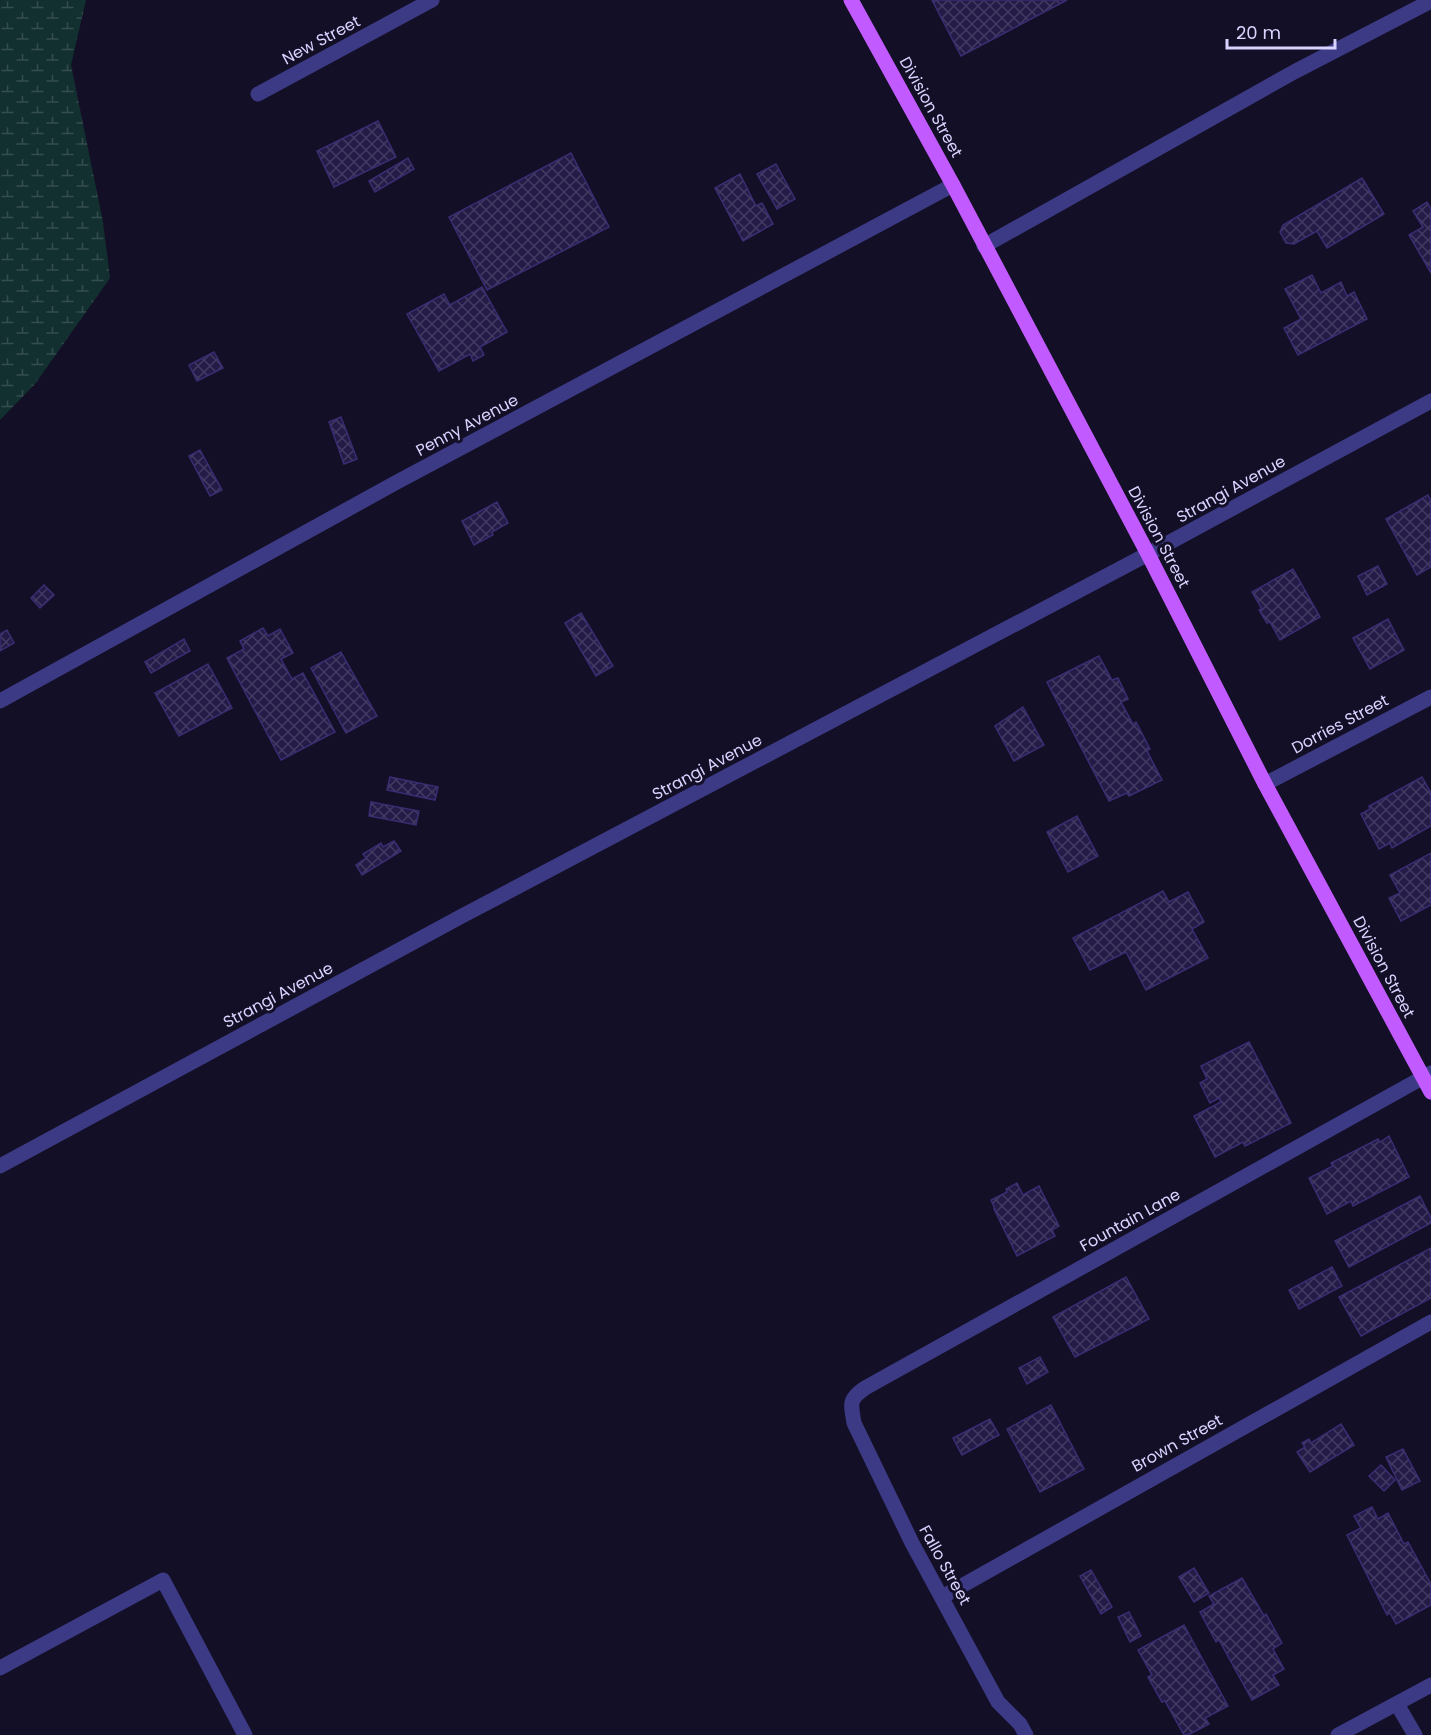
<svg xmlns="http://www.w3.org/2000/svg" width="1431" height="1735" viewBox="0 0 1431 1735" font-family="Poppins,sans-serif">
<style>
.wetland{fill:url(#wetland-marsh)}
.building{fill:url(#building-cross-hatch);stroke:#3b2d73;stroke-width:1.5}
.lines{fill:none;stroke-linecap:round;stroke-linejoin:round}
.minor{stroke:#3d3a85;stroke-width:15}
.major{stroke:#c25bff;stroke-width:15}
.labels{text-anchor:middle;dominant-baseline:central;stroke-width:6;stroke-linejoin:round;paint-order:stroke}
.street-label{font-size:16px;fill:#d9d4ff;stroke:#130f26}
</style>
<defs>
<pattern id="wetland-marsh" width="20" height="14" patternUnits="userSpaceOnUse" patternTransform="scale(1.5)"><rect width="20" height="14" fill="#12302f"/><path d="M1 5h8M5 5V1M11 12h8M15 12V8" fill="none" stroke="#344d4e"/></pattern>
<pattern id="building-cross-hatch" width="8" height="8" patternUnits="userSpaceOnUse" patternTransform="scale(1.5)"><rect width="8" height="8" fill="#241b47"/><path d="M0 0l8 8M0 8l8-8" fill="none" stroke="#433b63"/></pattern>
</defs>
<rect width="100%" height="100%" fill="#130f26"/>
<path class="wetland" d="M0,0H86L71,65L103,222L110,278L35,384L0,420Z"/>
<g class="building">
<path d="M932,0H1067L961,56Z"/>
<path d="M378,121L396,157L334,187L317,151Z"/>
<path d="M571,153L609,227L487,290L449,217Z"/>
<path d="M408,158L414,169L375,192L369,181Z"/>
<path d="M776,164L795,199L777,209L757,174Z"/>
<path d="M740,174L756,206L762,203L773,224L743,241L715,188Z"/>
<path d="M1362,178L1384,214L1327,248L1317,231L1294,244L1286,243L1280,232L1283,225Z"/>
<path d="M1427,202L1431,209V273L1409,235L1423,227L1413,211Z"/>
<path d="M1312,275L1321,293L1341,282L1347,296L1354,292L1367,319L1298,355L1284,328L1301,319L1285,289Z"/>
<path d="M482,287L507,332L480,347L484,355L473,361L470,354L439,371L407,314L444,294L450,305Z"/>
<path d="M214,352L223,368L197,381L189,365Z"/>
<path d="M341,417L357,459L344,464L329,422Z"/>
<path d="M200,450L222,490L210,496L189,456Z"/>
<path d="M1428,495L1431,501V567L1417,575L1386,519Z"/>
<path d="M497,502L508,523L492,532L493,535L474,545L462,521Z"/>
<path d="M1378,566L1387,584L1367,595L1358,576Z"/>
<path d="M1293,569L1320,617L1280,640L1270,622L1267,623L1259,610L1262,609L1252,592Z"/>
<path d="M44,585L54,595L40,608L31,598Z"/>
<path d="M581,613L613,666L596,676L565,623Z"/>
<path d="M1388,619L1404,650L1370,669L1353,638Z"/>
<path d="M263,628L268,636L280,629L293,653L281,659L292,679L303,673L335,732L281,760L227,658L244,649L240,641Z"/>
<path d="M7,630L14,643L0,651V634Z"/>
<path d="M184,639L190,651L151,673L145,662Z"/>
<path d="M341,652L377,716L346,733L311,668Z"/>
<path d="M1099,656L1112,680L1118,678L1128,699L1121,702L1133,724L1136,722L1150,749L1147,751L1162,780L1129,796L1127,793L1109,801L1047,682Z"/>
<path d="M208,664L232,708L179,736L155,693Z"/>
<path d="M1023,707L1044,745L1014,761L995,726Z"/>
<path d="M390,777L438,787L435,800L387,790Z"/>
<path d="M1422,777L1431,793V826L1392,848L1390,843L1379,849L1361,814L1370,809L1369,806Z"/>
<path d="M371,802L419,811L416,825L369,816Z"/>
<path d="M1077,816L1098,856L1068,872L1047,832Z"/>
<path d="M394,841L401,851L362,875L356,865L366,858L363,854L381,843L383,847Z"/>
<path d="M1431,853V905L1401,921L1389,898L1400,893L1390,875Z"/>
<path d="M1163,891L1169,902L1188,892L1204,922L1192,929L1208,958L1146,990L1126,952L1090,970L1073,938Z"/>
<path d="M1249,1042L1291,1123L1245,1146L1243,1142L1215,1157L1194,1116L1221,1102L1219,1098L1210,1103L1200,1083L1207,1079L1201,1066Z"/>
<path d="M1389,1136L1409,1177L1353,1206L1351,1201L1327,1214L1309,1178L1333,1166L1331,1163L1378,1139L1380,1142Z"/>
<path d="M1017,1183L1023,1195L1039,1186L1059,1226L1052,1230L1055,1236L1017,1256L994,1209H995L991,1200L1007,1192L1006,1189Z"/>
<path d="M1420,1196L1431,1218V1223L1349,1267L1335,1241Z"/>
<path d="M1431,1248V1298L1361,1336L1339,1297Z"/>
<path d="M1332,1267L1342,1286L1299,1309L1289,1290Z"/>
<path d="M1126,1277L1149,1319L1075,1357L1053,1317Z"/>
<path d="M1040,1357L1048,1372L1027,1384L1019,1368Z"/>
<path d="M1051,1405L1084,1469L1040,1492L1007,1429Z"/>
<path d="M990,1419L999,1435L962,1455L953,1438Z"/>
<path d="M1341,1424L1354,1445L1310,1472L1297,1452L1305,1447L1302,1443L1309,1439L1311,1443Z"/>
<path d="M1403,1449L1420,1481L1402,1490L1386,1457Z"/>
<path d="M1381,1465L1395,1480L1384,1491L1369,1476Z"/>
<path d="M1372,1507L1378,1519L1388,1513L1404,1544L1408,1542L1431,1584V1605L1396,1624L1390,1613L1387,1615L1347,1535L1361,1528L1354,1516Z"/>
<path d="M1194,1568L1209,1593L1194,1602L1179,1577Z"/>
<path d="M1091,1570L1112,1607L1101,1614L1080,1576Z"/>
<path d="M1242,1578L1264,1616L1266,1614L1282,1643L1273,1649L1284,1669L1273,1675L1279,1685L1252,1700L1219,1640L1216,1642L1200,1612L1214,1604L1209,1596Z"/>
<path d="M1129,1612L1141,1636L1130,1642L1118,1617Z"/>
<path d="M1184,1625L1228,1706L1205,1718L1209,1724L1188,1735H1184L1165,1701L1162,1702L1148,1677L1152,1675L1138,1650Z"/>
</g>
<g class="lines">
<g class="minor">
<path d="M258,94L432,0"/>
<path d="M984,246L1294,72L1431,1"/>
<path d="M0,701L397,482L953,185"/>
<path d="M1265,784L1431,697"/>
<path d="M0,1166L462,916L1148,554L1431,401"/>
<path d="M942,1597L1431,1322"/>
<path d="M0,1668L163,1580L245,1735"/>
<path d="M1397,1704L1415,1735"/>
<path d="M1026,1735L1020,1724L998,1702L912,1543L854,1423C851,1403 848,1400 865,1388L1431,1073"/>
<path d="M1338,1735L1431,1685"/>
</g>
<path class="major" d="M851,0L953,185L1148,554L1265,784L1431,1092"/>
</g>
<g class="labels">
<g class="street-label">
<text transform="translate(321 40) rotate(-28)">New Street</text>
<text transform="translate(931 107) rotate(61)">Division Street</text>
<text transform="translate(467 425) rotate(-28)">Penny Avenue</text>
<text transform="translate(1231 489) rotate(-29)">Strangi Avenue</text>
<text transform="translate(1159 537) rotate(62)">Division Street</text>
<text transform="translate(1340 724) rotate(-28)">Dorries Street</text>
<text transform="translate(707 767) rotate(-28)">Strangi Avenue</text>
<text transform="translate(1384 967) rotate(62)">Division Street</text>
<text transform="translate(278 995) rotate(-28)">Strangi Avenue</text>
<text transform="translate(1130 1220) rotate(-29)">Fountain Lane</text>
<text transform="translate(1177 1443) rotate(-29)">Brown Street</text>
<text transform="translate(945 1565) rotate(61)">Fallo Street</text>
</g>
</g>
<path d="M1227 39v9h108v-9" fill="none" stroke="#d9d4ff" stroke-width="3"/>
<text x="1236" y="39" font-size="18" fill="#d9d4ff" stroke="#130f26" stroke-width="4.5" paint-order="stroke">20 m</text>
</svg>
